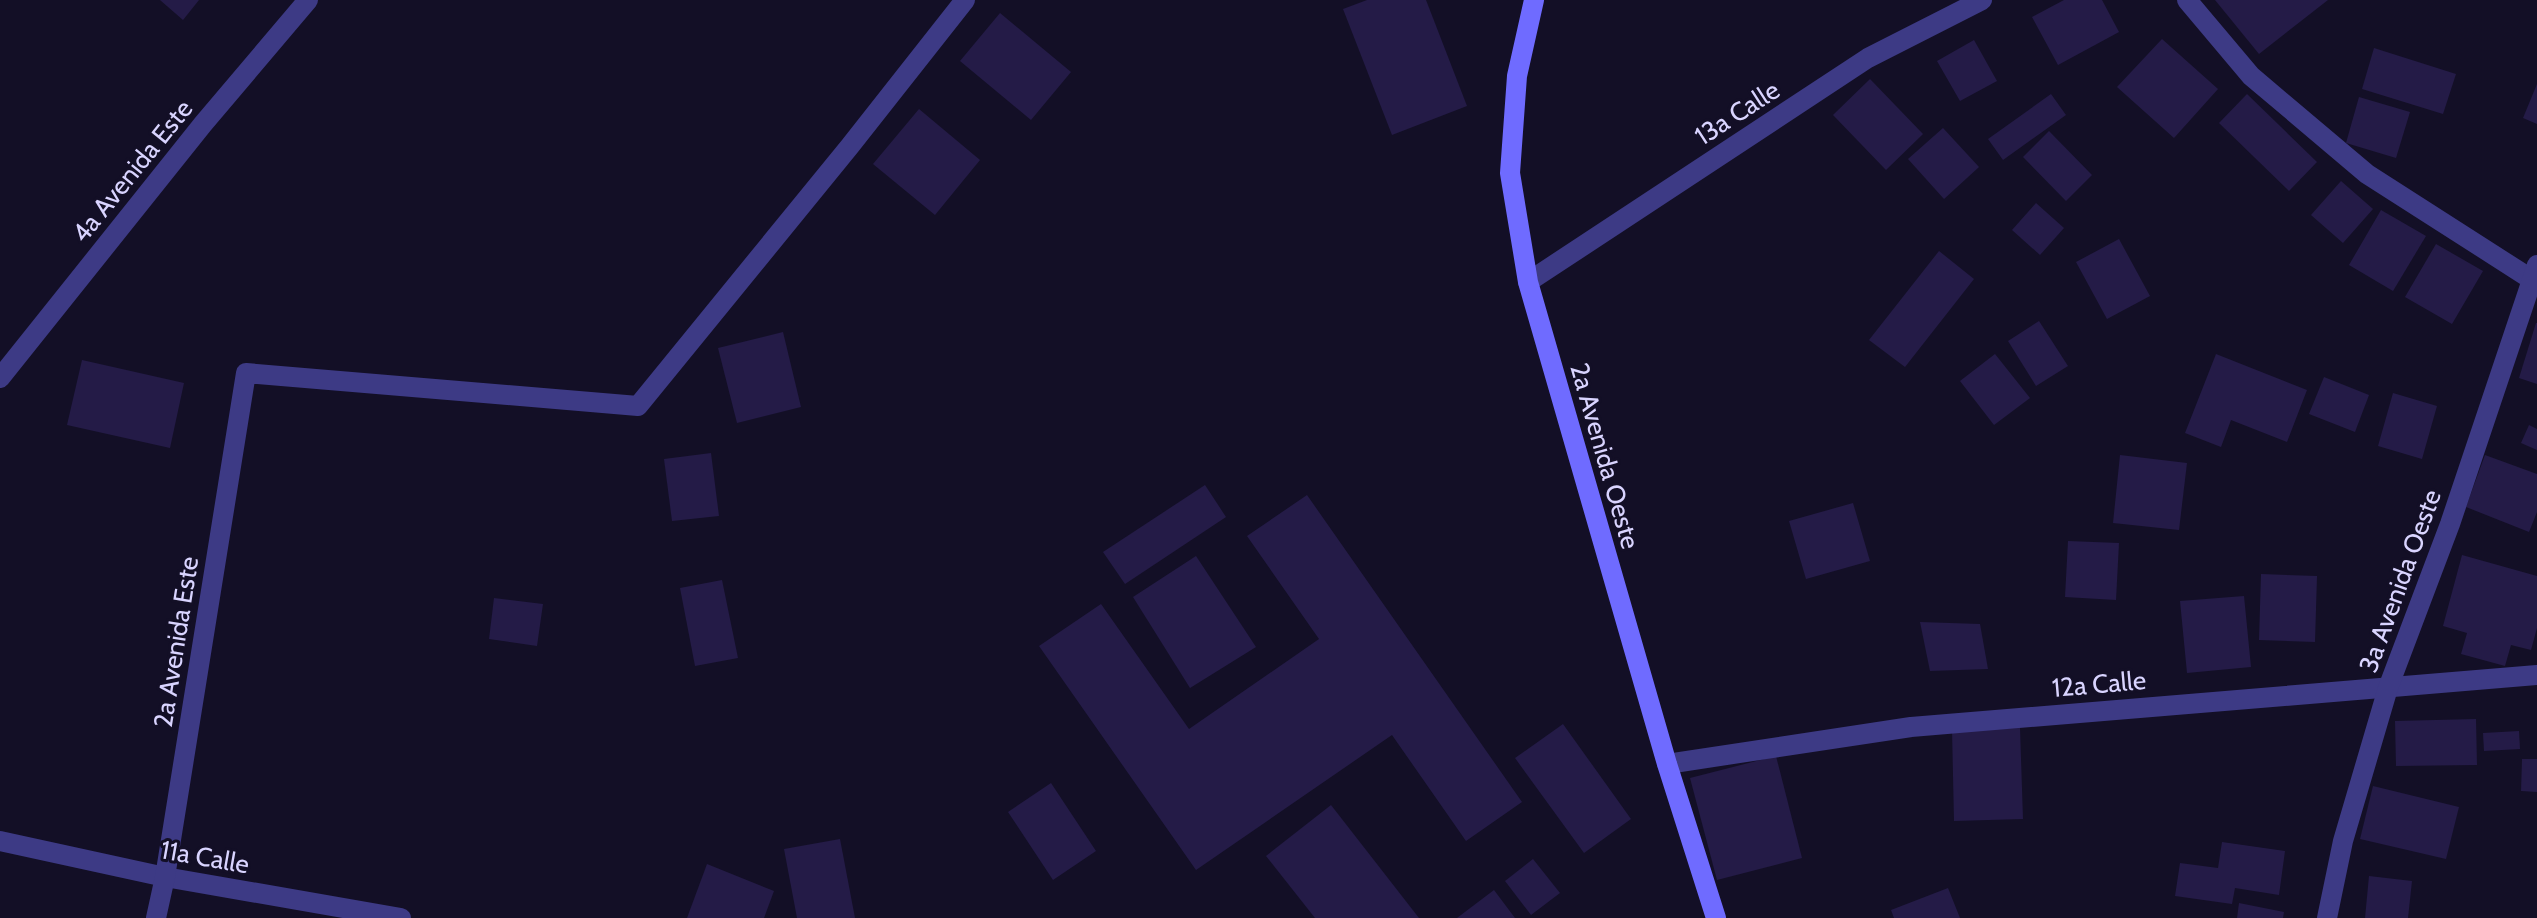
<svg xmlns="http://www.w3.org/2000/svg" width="2537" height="918" viewBox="0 0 2537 918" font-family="Cabin,sans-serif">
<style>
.building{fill:#241b47}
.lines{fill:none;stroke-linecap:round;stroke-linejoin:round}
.street{stroke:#3d3a85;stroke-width:20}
.secondary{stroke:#6f6bff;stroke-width:20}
.labels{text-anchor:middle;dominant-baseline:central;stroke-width:6;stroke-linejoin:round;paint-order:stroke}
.street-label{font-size:26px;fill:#d9d4ff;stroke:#130f26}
</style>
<rect width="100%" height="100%" fill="#130f26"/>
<g class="building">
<path d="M160,0H199L183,20Z"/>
<path d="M1367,0H1426L1467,106L1392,135L1343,9Z"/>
<path d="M2064,0H2102L2119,32L2058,65L2032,17Z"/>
<path d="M2215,0H2328L2259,54Z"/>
<path d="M1000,13L1071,72L1031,120L960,61Z"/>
<path d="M2162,39L2218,89L2174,138L2117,87Z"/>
<path d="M1974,40L1997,81L1960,101L1937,61Z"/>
<path d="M2374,48L2456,74L2443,114L2362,89Z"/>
<path d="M1870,79L1923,134L1886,170L1833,115Z"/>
<path d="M2537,84V124L2523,118Z"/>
<path d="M2051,94L2066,115L2003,160L1988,139Z"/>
<path d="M2247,94L2317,162L2289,191L2219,123Z"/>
<path d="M2359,97L2410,112L2396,158L2346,143Z"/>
<path d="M919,109L980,160L935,215L873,164Z"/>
<path d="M1943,128L1979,167L1944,199L1908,159Z"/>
<path d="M2049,131L2092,175L2066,201L2023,157Z"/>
<path d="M2341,181L2373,209L2343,243L2311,215Z"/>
<path d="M2036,203L2064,228L2040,255L2012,230Z"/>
<path d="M2381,210L2426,236L2393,291L2349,265Z"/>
<path d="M2119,239L2150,296L2107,319L2076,262Z"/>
<path d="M2436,244L2483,271L2452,324L2405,297Z"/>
<path d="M1939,251L1974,279L1905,367L1869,340Z"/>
<path d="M2039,321L2068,366L2036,386L2008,341Z"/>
<path d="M2536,323H2537V384L2519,378Z"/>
<path d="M783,332L801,407L737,423L718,348Z"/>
<path d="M1995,354L2030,398L1994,425L1960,381Z"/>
<path d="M2216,354L2307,390L2287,442L2231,420L2221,447L2185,433Z"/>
<path d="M82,360L184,383L170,448L67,425Z"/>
<path d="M2324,377L2369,395L2355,432L2309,414Z"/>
<path d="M2393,393L2437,406L2422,459L2378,446Z"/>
<path d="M2529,425L2537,429V450L2521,443Z"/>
<path d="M711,453L719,516L672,521L664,459Z"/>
<path d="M2120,455L2187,463L2179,530L2113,523Z"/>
<path d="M2485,455L2537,474V512L2529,532L2466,507Z"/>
<path d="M1205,485L1226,517L1125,584L1103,552Z"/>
<path d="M1307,495L1522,802L1466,841L1392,735L1196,870L1039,646L1101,604L1189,729L1319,639L1247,536Z"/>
<path d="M1853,503L1870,561L1806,579L1789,521Z"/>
<path d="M2068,541L2119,543L2116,600L2065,597Z"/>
<path d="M2462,555L2537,576V628L2531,650L2511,645L2505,666L2461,654L2467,633L2443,626Z"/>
<path d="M1196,556L1256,647L1190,688L1133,597Z"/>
<path d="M2261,574L2317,576L2315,642L2259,640Z"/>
<path d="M722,580L738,658L695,666L680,588Z"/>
<path d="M2244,596L2251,667L2187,673L2180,601Z"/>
<path d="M494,598L543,604L537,646L489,639Z"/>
<path d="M1920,622L1980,624L1988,669L1930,671Z"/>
<path d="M2476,719L2477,765L2396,766L2395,721Z"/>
<path d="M1563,724L1631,819L1584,853L1515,758Z"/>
<path d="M2020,728L2023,819L1954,821L1952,729Z"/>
<path d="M2519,731L2520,749L2484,751L2483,733Z"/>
<path d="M1776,756L1802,858L1717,880L1690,778Z"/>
<path d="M2522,759H2537V792L2521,791Z"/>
<path d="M1051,783L1096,851L1053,880L1008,812Z"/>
<path d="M2373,786L2459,807L2446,859L2360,839Z"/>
<path d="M1331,805L1419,918H1315L1266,856Z"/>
<path d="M840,839L855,918H797L784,849Z"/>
<path d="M2222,842L2285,851L2279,895L2235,888L2232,904L2175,896L2180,863L2218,868Z"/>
<path d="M1533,859L1560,893L1531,915L1505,881Z"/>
<path d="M707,864L774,891L764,918H687Z"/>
<path d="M2369,876L2412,881L2408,918H2365Z"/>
<path d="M1948,888L1960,918H1894L1891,910Z"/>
<path d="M1494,890L1515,918H1457Z"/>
<path d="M2239,903L2284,912L2283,918H2237Z"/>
</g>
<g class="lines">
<g class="street">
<path d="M2187,0L2251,76L2367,174L2531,279"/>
<path d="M1528,282L1868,58L1982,0"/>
<path d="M0,378L203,124L308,0"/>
<path d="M1667,764L1911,727L2537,675"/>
<path d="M0,841L165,877L401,918"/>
<path d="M156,918L165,877L246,373L638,406L850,146L965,0"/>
<path d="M2327,918L2343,841L2388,688L2450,524L2537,265"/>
</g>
<path class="secondary" d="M1534,0L1517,76L1510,173L1528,282L1667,764L1716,918"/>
</g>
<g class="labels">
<g class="street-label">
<text transform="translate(1737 113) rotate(-33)">13a Calle</text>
<text transform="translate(132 171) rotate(-51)">4a Avenida Este</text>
<text transform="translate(1605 456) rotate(74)">2a Avenida Oeste</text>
<text transform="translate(2400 581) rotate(-70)">3a Avenida Oeste</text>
<text transform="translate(176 642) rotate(-81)">2a Avenida Este</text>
<text transform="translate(2099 684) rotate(-5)">12a Calle</text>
<text transform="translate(205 857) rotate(10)">11a Calle</text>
</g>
</g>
</svg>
